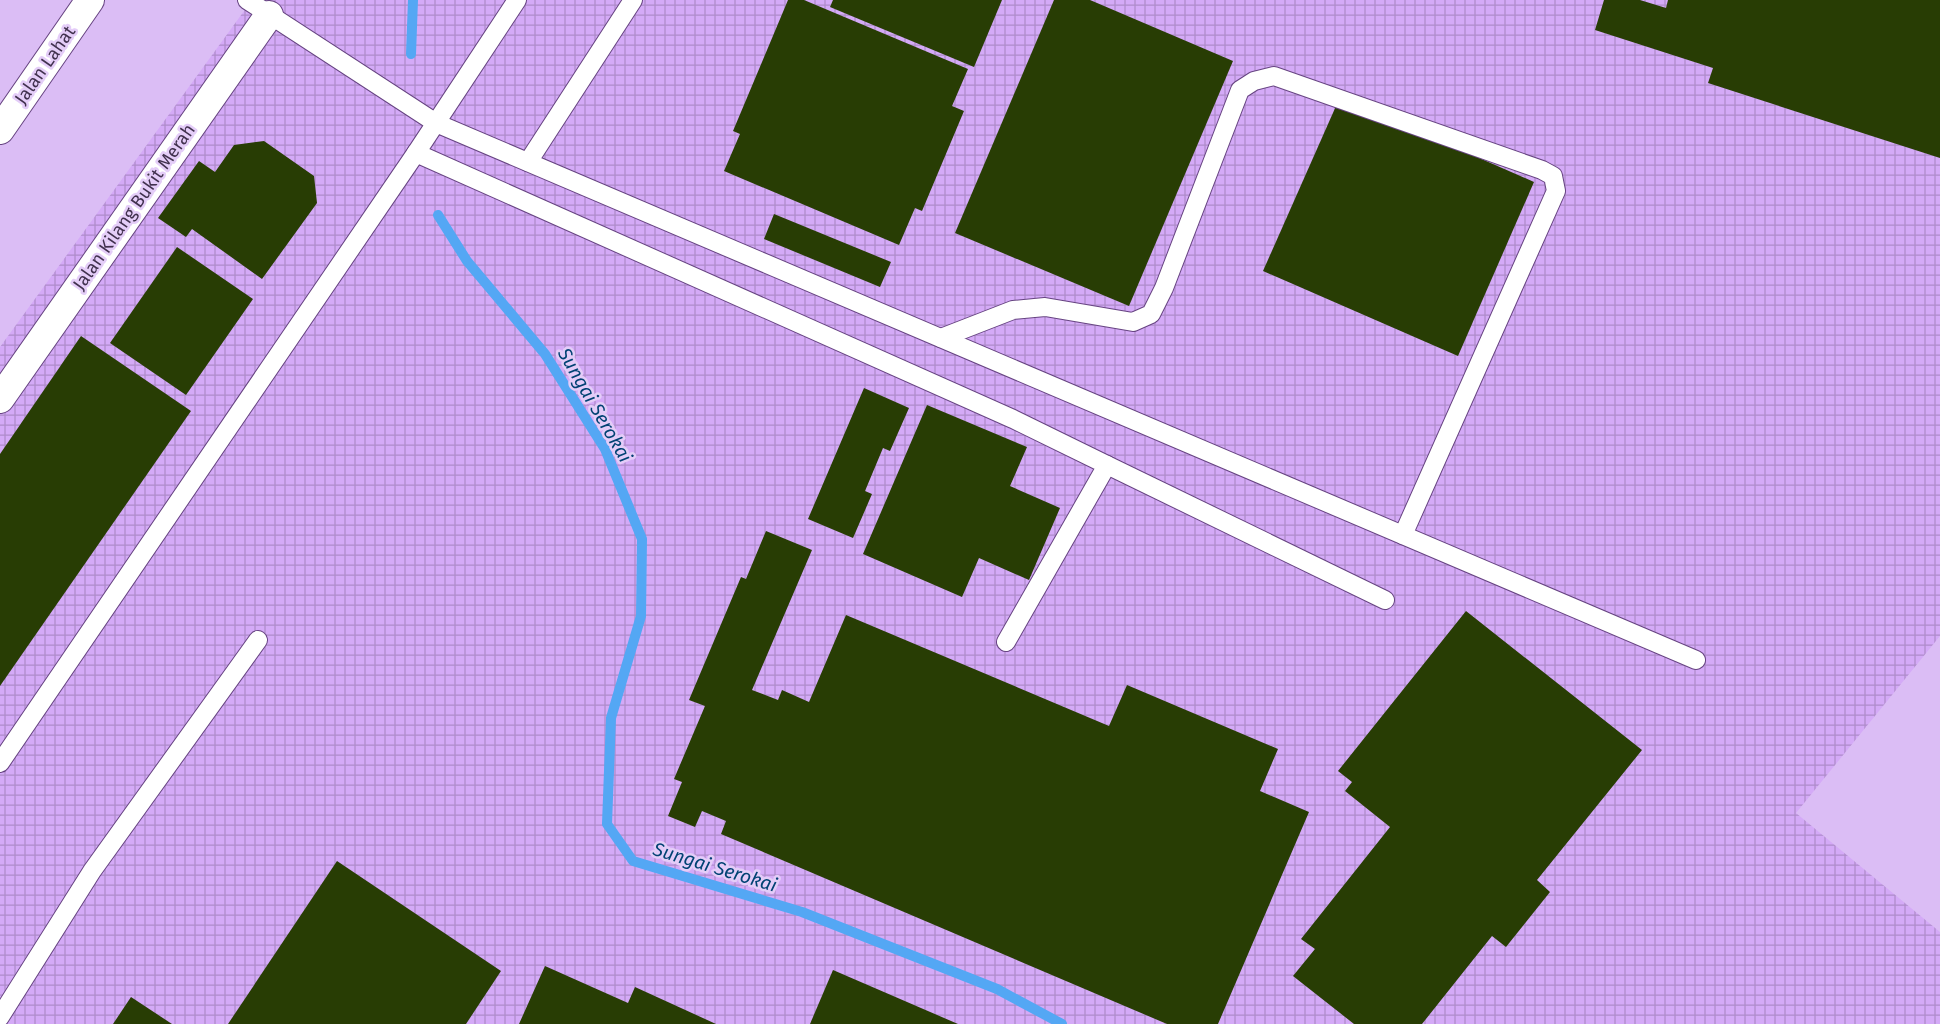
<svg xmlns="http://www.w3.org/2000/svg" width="1940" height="1024" viewBox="0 0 1940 1024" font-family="'Fira Sans',sans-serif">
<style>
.industrial{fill:url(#industrial-grid)}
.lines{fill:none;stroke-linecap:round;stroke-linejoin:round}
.stream{stroke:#54a7f4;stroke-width:10}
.building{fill:#283d04}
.service-casing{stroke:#674482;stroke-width:20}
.minor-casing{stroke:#674482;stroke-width:30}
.primary-casing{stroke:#674482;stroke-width:30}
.service{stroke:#fff;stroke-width:18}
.minor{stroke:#fff;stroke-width:28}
.primary{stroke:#fff;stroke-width:28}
.labels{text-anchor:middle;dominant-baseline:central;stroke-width:5;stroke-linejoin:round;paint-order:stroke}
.street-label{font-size:18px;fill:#41314e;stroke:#e4cdf8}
.water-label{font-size:19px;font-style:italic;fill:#014273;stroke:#e4cdf8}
</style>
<defs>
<pattern id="industrial-grid" width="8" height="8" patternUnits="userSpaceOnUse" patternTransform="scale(1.25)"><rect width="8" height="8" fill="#d4aaf7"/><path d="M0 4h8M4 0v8" fill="none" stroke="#ae8bca"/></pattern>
</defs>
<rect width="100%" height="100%" fill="#dbbdf5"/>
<path class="industrial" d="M252,0H1940V636L1796,813L1940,932V1024H0V347Z"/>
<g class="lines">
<g class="stream">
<path d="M411,54L413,0"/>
<path d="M438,215L467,261L545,354L605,449L642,539L641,616L611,718L607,824L633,861L802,912L997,989L1062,1024"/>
</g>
</g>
<g class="building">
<path d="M788,0H804L968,69L952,106L964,111L922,211L915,208L899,245L724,171L740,134L733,131Z"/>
<path d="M833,0H1002L974,67L830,7Z"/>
<path d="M1054,0H1090L1233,61L1129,306L955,233Z"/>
<path d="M1604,0H1640L1666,8L1668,0H1940V158L1708,83L1713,68L1595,30Z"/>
<path d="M1340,97L1534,182L1458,356L1263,271Z"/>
<path d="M264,141L314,176L317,203L262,279L192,229L186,237L158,218L199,161L215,172L234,145Z"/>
<path d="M774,214L891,262L880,287L764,239Z"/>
<path d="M177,247L253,299L186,395L110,343Z"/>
<path d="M81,336L191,411L0,686V454Z"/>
<path d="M864,388L909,408L890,451L883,448L865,491L872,494L853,538L808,519Z"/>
<path d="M927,405L1027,447L1010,486L1060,508L1029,580L979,558L962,597L863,554Z"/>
<path d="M766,531L812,550L752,690L778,700L782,690L809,702L846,615L1109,726L1127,685L1278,749L1260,791L1309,812L1218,1024H1167L721,834L726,821L702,811L695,827L668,816L682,782L674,779L705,706L689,700L741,577L746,579Z"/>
<path d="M1466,611L1642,750L1537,880L1550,892L1506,947L1492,936L1422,1024H1354L1293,976L1315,949L1301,939L1390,827L1345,791L1352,782L1338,771Z"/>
<path d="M337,861L501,971L466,1024H228Z"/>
<path d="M545,966L628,1003L635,987L716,1024H519Z"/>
<path d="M833,970L958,1024H810Z"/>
<path d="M131,997L172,1024H113Z"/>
</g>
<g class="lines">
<g class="service-casing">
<g id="service">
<path d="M247,0L436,123L1696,660"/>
<path d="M416,153L1013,419L1107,465L1006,642"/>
<path d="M528,162L633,0"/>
<path d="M941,338L1013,310L1045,307L1133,322L1151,314L1164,288L1240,90L1254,81L1274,76L1542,170L1553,176L1556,191L1403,535"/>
<path d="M1107,465L1385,600"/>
<path d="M0,763L416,153L517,0"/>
<path d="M0,1017L92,871L258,640"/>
</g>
</g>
<g class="minor-casing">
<path id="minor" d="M0,399L269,15"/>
</g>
<g class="primary-casing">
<path id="primary" d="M0,130L90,0"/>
</g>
<use href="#service" class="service"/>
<use href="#minor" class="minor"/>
<use href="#primary" class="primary"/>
</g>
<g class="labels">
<g class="street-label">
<text transform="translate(45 65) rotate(-55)">Jalan Lahat</text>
<text transform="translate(134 207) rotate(-55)">Jalan Kilang Bukit Merah</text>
</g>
<g class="water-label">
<text transform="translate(595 405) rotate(60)">Sungai Serokai</text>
<text transform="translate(715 867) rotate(17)">Sungai Serokai</text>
</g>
</g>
</svg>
